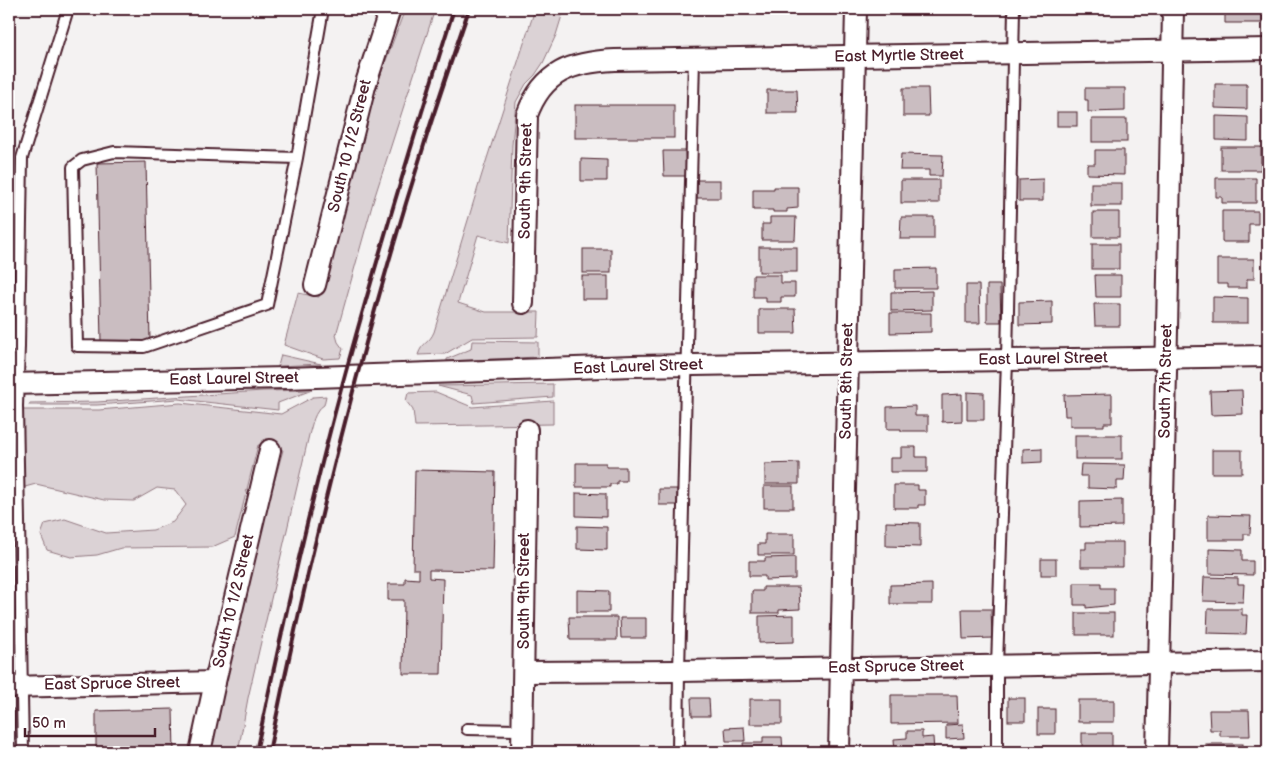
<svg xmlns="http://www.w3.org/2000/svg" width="1277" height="761" viewBox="0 0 1277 761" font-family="'Balsamiq Sans',sans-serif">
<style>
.green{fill:#dbd2d5;stroke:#927880}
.building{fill:#cabdc1;stroke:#4a1f2b}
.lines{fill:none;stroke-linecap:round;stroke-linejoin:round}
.lane-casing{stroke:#4a1f2b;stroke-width:14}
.street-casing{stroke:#4a1f2b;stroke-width:24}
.lane{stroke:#fff;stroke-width:10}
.street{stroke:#fff;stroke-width:20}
.rail{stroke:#4a1f2b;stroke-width:4}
.labels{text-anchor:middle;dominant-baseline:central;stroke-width:5;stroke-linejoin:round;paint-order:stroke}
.street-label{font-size:16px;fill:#4a1f2b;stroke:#fff}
</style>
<rect width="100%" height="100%" fill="#f4f2f2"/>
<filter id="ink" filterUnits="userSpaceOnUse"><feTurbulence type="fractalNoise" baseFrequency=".02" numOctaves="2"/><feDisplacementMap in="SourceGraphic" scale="10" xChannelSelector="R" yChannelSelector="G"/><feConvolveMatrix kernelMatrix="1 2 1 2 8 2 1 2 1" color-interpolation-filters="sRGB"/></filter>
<g filter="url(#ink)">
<g class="green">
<path d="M405,9H435L373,202L336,335L338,342L343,349L340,358L323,359L284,345L298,293L319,297L368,109Z"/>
<path d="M535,9H564L556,35L543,63L535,75L526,84L516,102L512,145L509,243L478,235L458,303L486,312H539L538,337L472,338L445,354L418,355C422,342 429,344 434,332L482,174Z"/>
<path d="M472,341L538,342V357L447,361V359L471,349Z"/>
<path d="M281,355L321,364L278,366Z"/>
<path d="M553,384V397L474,403L472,395L438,386Z"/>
<path d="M312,390L278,403V410L178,399L97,405H29L30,403L97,402L263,391Z"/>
<path d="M436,392L472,407L553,401V424L415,426L413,410L406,401L408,393Z"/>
<path d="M326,396L324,405C314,411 312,425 309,435L248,698L238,752H207L246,584L283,450L258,445L235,537L212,547L121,548L97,555L71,557L47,550L41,535L45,524L65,519L106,533L153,530L173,522L186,505L175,490L157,488L134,501L104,500L36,484L25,487L23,494V410H99L180,403L281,414L313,397Z"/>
</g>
<g class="building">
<path d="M1225,9L1263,10V23H1225Z"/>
<path d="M1215,84H1247V109L1215,108Z"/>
<path d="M903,88H928L929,116H903Z"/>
<path d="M1085,88H1125V111L1088,112V100H1085Z"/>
<path d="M767,90H797L798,113H767Z"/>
<rect x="575" y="105" width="99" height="33"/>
<rect x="1057" y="112" width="20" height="14"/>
<path d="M1216,116L1248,117V141L1216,140Z"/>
<rect x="1092" y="119" width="35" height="23"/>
<rect x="1221" y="147" width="40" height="23"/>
<path d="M1095,150H1124V175L1087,174V164H1095Z"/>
<path d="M663,151H685L686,176H664Z"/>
<path d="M901,154L943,155L942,176H929V170H900Z"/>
<path d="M581,159L607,160V181H581Z"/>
<path d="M146,162L150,341H101L97,163Z"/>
<path d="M1216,178H1256V203H1222V197H1216Z"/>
<path d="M1043,179V201H1019V180Z"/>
<rect x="697" y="180" width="23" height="18"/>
<rect x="901" y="180" width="38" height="23"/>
<rect x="1091" y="183" width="31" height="23"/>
<path d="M774,187H798V208L787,209V212H773V210H753V189H774Z"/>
<path d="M1222,211H1258V224H1249V242H1222Z"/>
<rect x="1093" y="212" width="26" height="25"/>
<path d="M770,217H796L795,240H762V224H770Z"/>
<path d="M901,217H934V239H900Z"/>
<rect x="1092" y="244" width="27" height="25"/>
<rect x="759" y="247" width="38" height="25"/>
<rect x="583" y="249" width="28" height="24"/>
<path d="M1217,259H1254V279H1247V288H1228V284H1217Z"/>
<path d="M936,268V288H895V269Z"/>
<path d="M753,275H781V283H795V297H781V302H766V297H753Z"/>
<path d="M1095,275H1121V297H1096Z"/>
<rect x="582" y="276" width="26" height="23"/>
<path d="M966,285H979L980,323H966Z"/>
<path d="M987,285H1000L1001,322H987Z"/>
<path d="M932,291V310L891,311V292Z"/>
<path d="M1213,297L1248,298V323H1213Z"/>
<path d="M1052,301V324L1019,325V302Z"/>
<path d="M1094,304H1120V326H1095Z"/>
<path d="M759,309H795L796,333H759Z"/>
<path d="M890,313H931V332L890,333Z"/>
<rect x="1264" y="386" width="4" height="27"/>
<path d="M1242,390L1243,414L1211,415L1210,391Z"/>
<path d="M967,392L984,393V420H967Z"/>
<path d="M962,394V421L942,422V395Z"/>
<path d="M1112,394V423H1104V426H1070V416H1065L1064,395Z"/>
<path d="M915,406V416H928V431H901V429H887V407Z"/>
<rect x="1075" y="435" width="47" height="24"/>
<path d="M901,447H916V457H927V472H890V458H901Z"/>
<path d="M1042,448V462L1023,463V449Z"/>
<rect x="1212" y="450" width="30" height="23"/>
<path d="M576,463H606V467H626V481H617V484H610V487H576Z"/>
<path d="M799,463V484H765V464Z"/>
<path d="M1081,464L1125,465L1124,481H1117V489L1088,488V476H1080Z"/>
<path d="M415,470L495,472L493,571L429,570V578L443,579L441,674H403L404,600H388V584H405V578L419,579V569H413Z"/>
<path d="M894,485H918V490H925V505H918V508H894Z"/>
<rect x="764" y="486" width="29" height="22"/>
<rect x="659" y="489" width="18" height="16"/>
<path d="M576,493L606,494V517L576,516Z"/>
<path d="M1122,500V526L1080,527V501Z"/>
<path d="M1208,515L1251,516L1250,534H1244V540H1208Z"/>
<path d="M886,522L920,523V547L886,546Z"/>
<path d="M577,526L607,527V550L577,549Z"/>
<path d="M765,534H794V555H758V544H765Z"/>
<path d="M1086,542H1123V567H1081V549H1086Z"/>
<path d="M1209,549L1242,550V561H1253V575L1209,574Z"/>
<path d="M795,557V579L765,580V576H749V561H765V558Z"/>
<rect x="1041" y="559" width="15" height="16"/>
<path d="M1204,577L1238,578V584H1244L1243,602L1203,601Z"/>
<path d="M1074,583H1101V588H1114V605L1086,608V605H1074Z"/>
<path d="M932,584V604H890V585Z"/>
<path d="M763,587H799L800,609L779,610V613H752V591H763Z"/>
<path d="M577,590L609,591V612H577Z"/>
<path d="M962,609H991L992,638L963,639Z"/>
<path d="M1208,609H1242V615H1247L1246,634L1207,633Z"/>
<rect x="1076" y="613" width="38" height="22"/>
<path d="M794,615V642L759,643V616Z"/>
<path d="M569,617H617V640H570Z"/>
<path d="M620,618H646V638H621Z"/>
<path d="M891,695H957L958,723L891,724Z"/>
<path d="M691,698H709L710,716H692Z"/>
<rect x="1008" y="698" width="17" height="23"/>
<rect x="750" y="699" width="32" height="25"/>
<rect x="1078" y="700" width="36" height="22"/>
<path d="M9,709H14L15,737H9Z"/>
<path d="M173,709L174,752H96V711Z"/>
<rect x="1038" y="709" width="17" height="25"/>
<path d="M1209,710H1249L1250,736H1220V730H1210Z"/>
<path d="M963,724L964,738L946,739V725Z"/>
<path d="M744,727L745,741H726L725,728Z"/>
<path d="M907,731H922V738L933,737L934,752H895L894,739L907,738Z"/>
<rect x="1082" y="733" width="30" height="19"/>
<path d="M763,737H782L783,752H744L743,743H763Z"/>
<rect x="1206" y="744" width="37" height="8"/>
</g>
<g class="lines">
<g class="lane-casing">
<g id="lane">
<path d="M297,158L114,152L82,160L73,167L77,346L144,347L267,305L297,158L323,9"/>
<path d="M9,346H19L17,406L23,752"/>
<path d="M19,346L22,158L68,9"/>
<path d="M467,729L522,730"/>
<path d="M678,752L679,671L694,59"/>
<path d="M997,752V666L1007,360L1014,9"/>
</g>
</g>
<g class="street-casing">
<g id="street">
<path d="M315,285L365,86L390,9"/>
<path d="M523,303L527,115C543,71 572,62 615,60L1268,49"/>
<path d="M9,384L287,378L633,366L1268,356"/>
<path d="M524,672L679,671L1268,661"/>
<path d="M9,687L215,682"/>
<path d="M200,752L215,682L270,450"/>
<path d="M522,752L527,430"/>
<path d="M839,752L856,9"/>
<path d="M1157,752L1167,330L1173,9"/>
</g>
</g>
<use href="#lane" class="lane"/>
<use href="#street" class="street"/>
<g class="rail">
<path d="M256,752C284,619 314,485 351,353C383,238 418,123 454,9"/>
<path d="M269,752C311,548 361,344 424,145C438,99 454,54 469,9"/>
</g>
</g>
</g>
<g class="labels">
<g class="street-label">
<text transform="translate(899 56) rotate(-1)">East Myrtle Street</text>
<text transform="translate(350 146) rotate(-76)">South 10 1/2 Street</text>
<text transform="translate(526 181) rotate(-89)">South 9th Street</text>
<text transform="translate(1043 359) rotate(-1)">East Laurel Street</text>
<text transform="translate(638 367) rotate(-2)">East Laurel Street</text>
<text transform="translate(234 379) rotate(-1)">East Laurel Street</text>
<text transform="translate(847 381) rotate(-89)">South 8th Street</text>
<text transform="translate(1166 381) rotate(-89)">South 7th Street</text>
<text transform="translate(524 591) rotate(-90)">South 9th Street</text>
<text transform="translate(234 601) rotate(-77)">South 10 1/2 Street</text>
<text transform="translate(896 667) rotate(-1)">East Spruce Street</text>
<text transform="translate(112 684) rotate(-1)">East Spruce Street</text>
</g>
</g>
<rect width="1277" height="761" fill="none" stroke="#fff" stroke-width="30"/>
<rect x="15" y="15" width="1247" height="731" fill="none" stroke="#4a1f2b" stroke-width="2" filter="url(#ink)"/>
<path d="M25 728v8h130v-8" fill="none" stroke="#4a1f2b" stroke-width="2.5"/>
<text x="32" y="728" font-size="15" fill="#4a1f2b" stroke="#ffffff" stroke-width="4" paint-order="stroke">50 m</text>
</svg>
